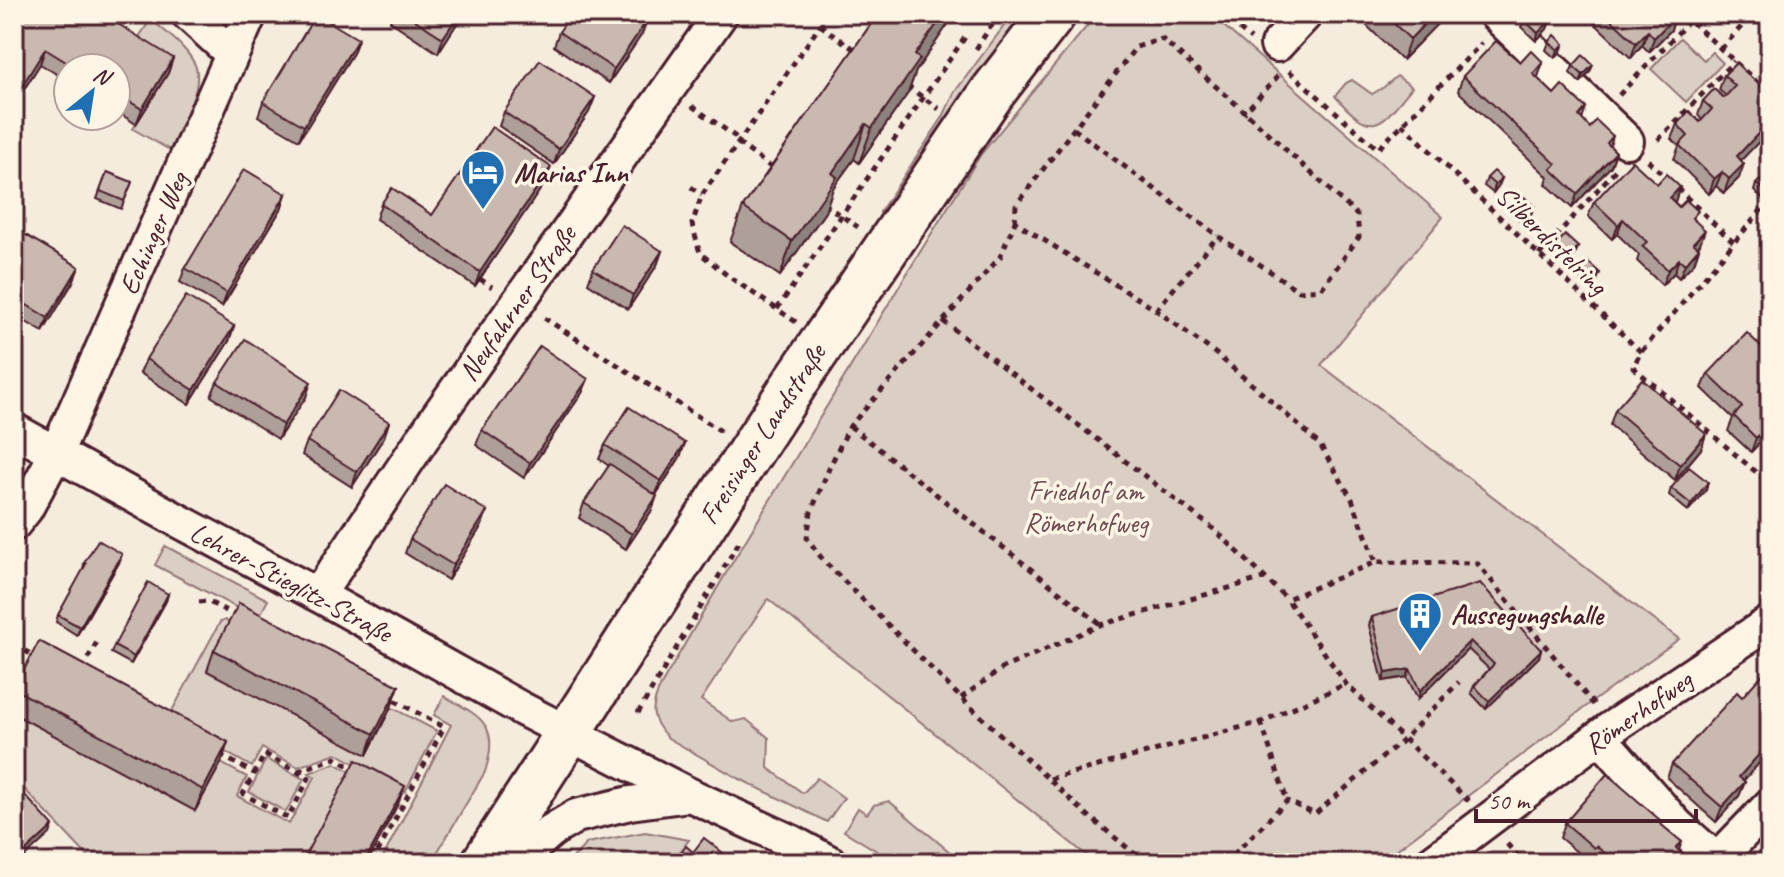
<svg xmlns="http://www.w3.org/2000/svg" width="1784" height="877" viewBox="0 0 1784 877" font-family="Caveat,sans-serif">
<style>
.green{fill:#dbcec4;stroke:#927678;stroke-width:2}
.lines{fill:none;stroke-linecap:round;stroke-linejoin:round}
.street-casing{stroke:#4a1f2b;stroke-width:38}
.secondary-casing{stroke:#4a1f2b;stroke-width:50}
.path{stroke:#4a1f2b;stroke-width:5;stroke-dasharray:6 6;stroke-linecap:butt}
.street{stroke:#fcf5e5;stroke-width:32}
.secondary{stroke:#fcf5e5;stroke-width:44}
.wall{fill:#ae9f98;stroke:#4a1f2b;stroke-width:2}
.shaded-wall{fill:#8d827c;stroke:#4a1f2b;stroke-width:2}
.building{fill:#cab9b1;stroke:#4a1f2b;stroke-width:2}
.labels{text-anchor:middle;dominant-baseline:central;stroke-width:7;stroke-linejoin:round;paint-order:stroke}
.poi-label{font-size:28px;font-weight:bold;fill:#4a1f2b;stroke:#fcf5e5;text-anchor:start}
.street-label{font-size:28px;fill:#4a1f2b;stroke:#fcf5e5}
.park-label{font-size:28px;fill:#6e4b51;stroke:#fcf5e5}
</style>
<rect width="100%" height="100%" fill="#f5ecde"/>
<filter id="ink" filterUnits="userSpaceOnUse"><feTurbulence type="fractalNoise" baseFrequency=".0125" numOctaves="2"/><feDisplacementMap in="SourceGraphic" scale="16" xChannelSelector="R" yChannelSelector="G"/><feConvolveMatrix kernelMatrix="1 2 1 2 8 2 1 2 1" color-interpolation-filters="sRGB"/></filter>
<g filter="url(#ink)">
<g class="green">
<path d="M1013,14H1024L969,87L883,213L880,212L943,117L954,93Z"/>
<path d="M1097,14H1210L1443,217L1321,365L1679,639L1592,702L1379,863H1096L768,599L701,700L733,722L746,719L769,738L768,768L803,793L817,778L844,798L827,822L736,777L668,738C650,719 650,708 661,685L729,568L920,252L981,154Z"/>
<path d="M151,19C165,32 187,47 195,65C205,86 179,130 170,150L133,129L168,73L131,49Z"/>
<path d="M1680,38L1704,60L1712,52L1723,63L1686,102L1651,69Z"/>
<path d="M1397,76L1412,87C1381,125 1374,141 1335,96L1346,83L1352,80L1372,94L1384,87Z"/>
<path d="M165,546L268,600L258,619L155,565Z"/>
<path d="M225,620L231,624L367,754L391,707L437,731L405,792L336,753L298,767L262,748L252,767L167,720L220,622Z"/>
<path d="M444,696C482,717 500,725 485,772L431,863H380L451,725L434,715Z"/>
<path d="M14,714L195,811L221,763L247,777L237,796L289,824L315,777L309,773L335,763L400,800L397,806L348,781L304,863H94L14,778Z"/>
<path d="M266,759L304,779L286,812L249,792Z"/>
<path d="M889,801L963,863H918L901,852L895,862L844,831L858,808L867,814L874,805Z"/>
<path d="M645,832L689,840L671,863H568L587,843Z"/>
</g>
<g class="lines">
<g class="street-casing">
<g id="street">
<path d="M188,14L232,54"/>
<path d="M1495,14L1627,141"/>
<path d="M1277,45L1306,14"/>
<path d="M14,430L168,515L318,595L522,709L690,795L792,842L831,863"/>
<path d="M14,524L26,509L56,453L250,14"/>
<path d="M318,595L435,420L721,14"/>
<path d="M1600,737L1677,825L1720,863"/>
<path d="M1717,860L1770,805"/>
<path d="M509,863L517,861L551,831L576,816L630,803L690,795"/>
<path d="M1431,863L1611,728L1770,622"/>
</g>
</g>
<g class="secondary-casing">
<path id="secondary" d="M484,863L797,380L992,93L1053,14"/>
</g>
<g class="path">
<path d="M813,14L823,21"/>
<path d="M1221,14L1251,39"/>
<path d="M1683,14L1770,94"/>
<path d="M820,25L858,52"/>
<path d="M976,49L989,29L1001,14"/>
<path d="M1721,49L1753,14"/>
<path d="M1289,71L1378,149L1482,43"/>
<path d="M907,86L939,109"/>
<path d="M1619,95L1690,20"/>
<path d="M692,106L740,140"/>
<path d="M1402,124L1641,352"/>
<path d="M1074,129L1218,236L1299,291L1321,289L1359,237L1357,215L1245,112"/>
<path d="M1658,140L1734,61"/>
<path d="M738,143L776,171"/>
<path d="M1648,160L1667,178"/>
<path d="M691,187L702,195"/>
<path d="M1677,188L1734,243"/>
<path d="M1770,200L1641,352L1633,367L1770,484"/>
<path d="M824,204L858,227"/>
<path d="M1015,222L1016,205L1136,47L1162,39L1245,112L1278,76"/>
<path d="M1539,255L1618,167"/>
<path d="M480,279L492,287"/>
<path d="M777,309L968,33"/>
<path d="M1156,310L1218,236"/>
<path d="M544,318L721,431"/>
<path d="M943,321L1215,530L1287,599"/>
<path d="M796,322L728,276L700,253L692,224L702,195L828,14"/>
<path d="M850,426L1100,624"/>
<path d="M199,602L207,601L238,617"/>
<path d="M14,645L38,658"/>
<path d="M82,669L97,642"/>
<path d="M961,698L1003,668L1100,625L1264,578"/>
<path d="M638,713L739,542"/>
<path d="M1261,722L1287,801"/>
<path d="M265,754L309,778L288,818L243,794Z"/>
<path d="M220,755L254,773"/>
<path d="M298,771L335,758L357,770"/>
<path d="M1050,779L1261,722L1346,684"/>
<path d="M1469,801L1346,684L1287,599L1376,562L1477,563L1594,705"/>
<path d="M1507,844L1524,863"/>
<path d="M372,863L444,727L388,697"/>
<path d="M880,863L882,859"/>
<path d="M1146,863L1085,813L961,698L823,560L807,538L811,512L830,466L850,426L1000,257L1015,222L1156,310L1215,353L1276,405L1320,445L1352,499L1376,562"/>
<path d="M1225,863L1287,801L1315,814L1403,740L1459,682"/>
</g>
<use href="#street" class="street"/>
<use href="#secondary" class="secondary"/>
</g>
<g class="wall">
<path d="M14,14L173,58L168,73L136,124L116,111V68H68V81L40,64L14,105Z"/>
<path d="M392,14H463L438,53L390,21Z"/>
<path d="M878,14H955L916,71L908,93L859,163L854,159L833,188L825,212L780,276L730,242L743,207Z"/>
<path d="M1363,14H1444L1442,19L1402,60L1361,20Z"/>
<path d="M1585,14H1675L1671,30L1649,52L1642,45L1631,58Z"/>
<path d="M1765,14H1770V20L1765,15Z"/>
<path d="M647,20L642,34L609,83L554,46L559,32Z"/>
<path d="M1524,20L1550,21L1547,29L1536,41L1521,27Z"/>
<path d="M358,39L353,53L299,140L258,116L263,102Z"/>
<path d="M1549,42L1561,51L1555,58L1546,50Z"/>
<path d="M1520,62H1543L1537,78L1554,94L1586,108L1582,120L1590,128L1613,136L1610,146L1616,152L1611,166L1572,208L1546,184L1548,177L1458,91L1463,76Z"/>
<path d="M1736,63L1741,160L1739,178L1724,193L1716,186L1709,194L1674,159L1679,146L1671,139L1677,124L1700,122L1702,120L1698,115L1703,101L1724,98L1726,96L1719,90L1724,75Z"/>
<path d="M1573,66L1590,72L1580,83L1570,73Z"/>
<path d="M595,97L589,112L554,164L499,126L504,112Z"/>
<path d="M107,172L132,182L121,209L97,199Z"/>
<path d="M1770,174V191L1763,199L1754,191L1756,184Z"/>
<path d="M1487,178H1502L1499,185L1493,193L1484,186Z"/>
<path d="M546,181L475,286L376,219L381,204L432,215Z"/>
<path d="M286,194L281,209L222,307L180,282L185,268Z"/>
<path d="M1594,202H1674L1695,220L1700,244L1698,247L1699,248L1694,263L1679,278L1674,273L1662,285L1637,261L1639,255L1617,234L1612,239L1588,216Z"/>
<path d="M1513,203L1534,206L1531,214L1522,223L1510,211Z"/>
<path d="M14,228L79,267L73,282L43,332L14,315Z"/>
<path d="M1556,245L1578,247L1575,254L1566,264L1553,252Z"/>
<path d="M662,251L657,265L628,309L588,283L593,269Z"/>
<path d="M1579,269L1597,280L1589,288L1577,276Z"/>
<path d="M1770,301V328L1761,320L1766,305Z"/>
<path d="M234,326L229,341L189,404L140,373L146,359Z"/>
<path d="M1708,374L1764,395L1770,401V432L1751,452L1728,431L1733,418L1702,388Z"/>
<path d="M588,379L582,393L524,478L476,445L482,430Z"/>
<path d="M217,382L306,397L278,439L211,396Z"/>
<path d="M1615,410L1706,434L1701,449L1675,480L1610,425Z"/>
<path d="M389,422L384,437L352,487L302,455L307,441Z"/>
<path d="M685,443L680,457L656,495L652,510L626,549L579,518L584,503L609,466L599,459L605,445Z"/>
<path d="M1671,488L1706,490L1688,511L1669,495Z"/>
<path d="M482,525L448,580L405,553L410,539Z"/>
<path d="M120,561L77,635L56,622L58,615L83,571L84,563Z"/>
<path d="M168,594L166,601L131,664L111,653L114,646Z"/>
<path d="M1372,617L1539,657L1486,709L1471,693L1474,686L1489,669L1468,649L1418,699L1407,677L1383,681L1369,625Z"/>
<path d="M214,650L399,686L391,707L367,755L207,671Z"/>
<path d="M14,688L228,742L221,763L195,811L14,714Z"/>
<path d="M1770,751L1743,781L1745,782L1739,796L1716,822L1667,778L1672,764Z"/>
<path d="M1565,823H1659L1682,842L1679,850L1693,863H1594L1591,860L1589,862L1560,838Z"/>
</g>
<g class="shaded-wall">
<path d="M459,14H463L438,53L443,38Z"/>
<path d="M944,14H955L916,71L908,93L859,163L872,128L915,55Z"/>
<path d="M1434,14H1444L1442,19L1402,60L1410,39Z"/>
<path d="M1676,15L1671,30L1649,52L1654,38Z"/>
<path d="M647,20L642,34L609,83L614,69Z"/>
<path d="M1550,21L1547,29L1536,41L1538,33Z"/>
<path d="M1648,31L1642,45L1631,58L1636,43Z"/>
<path d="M358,39L353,53L299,140L304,126Z"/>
<path d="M1564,44L1561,51L1555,58L1558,50Z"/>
<path d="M45,49L40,64L14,105L15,97Z"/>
<path d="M173,58L168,73L136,124L142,109Z"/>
<path d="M1543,62L1538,77L1527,88L1533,74Z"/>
<path d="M1593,65L1590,72L1580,83L1583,75Z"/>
<path d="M595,97L589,112L554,164L559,149Z"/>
<path d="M1770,121V130L1731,171L1737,156Z"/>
<path d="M866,124L854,159L833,188L825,212L780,276L792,241L832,173Z"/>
<path d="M1616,152L1611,166L1572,208L1577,194Z"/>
<path d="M1744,164L1739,178L1724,193L1729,179Z"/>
<path d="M551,167L546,181L475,286L480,272Z"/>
<path d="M1722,172L1716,186L1709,194L1714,179Z"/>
<path d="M1502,178L1499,185L1493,193L1495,185Z"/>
<path d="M1680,187L1675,202L1670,198Z"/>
<path d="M286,194L281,209L222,307L227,293Z"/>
<path d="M1534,206L1531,214L1522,223L1525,215Z"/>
<path d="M1623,219L1617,234L1612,239L1618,225Z"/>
<path d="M1705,230L1700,244L1688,257L1693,243Z"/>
<path d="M1578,247L1575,254L1566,264L1569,257Z"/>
<path d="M1699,248L1694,263L1679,278L1685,264Z"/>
<path d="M662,251L657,265L628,309L633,295Z"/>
<path d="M1679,259L1674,273L1662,285L1668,270Z"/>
<path d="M79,267L73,282L43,332L48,318Z"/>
<path d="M1600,273L1597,280L1589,288L1592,281Z"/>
<path d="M234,326L229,341L189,404L194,390Z"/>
<path d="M588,379L582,393L524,478L530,463Z"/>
<path d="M1770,380V389L1754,405L1759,391Z"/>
<path d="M311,382L306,397L278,439L283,425Z"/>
<path d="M389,422L384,437L352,487L357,472Z"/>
<path d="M1770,423V432L1751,452L1756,438Z"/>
<path d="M1706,434L1701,449L1675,480L1680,465Z"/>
<path d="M685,443L680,457L655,496L661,481Z"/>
<path d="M1708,482L1706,490L1688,511L1691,504Z"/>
<path d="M657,496L652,510L626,549L632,534Z"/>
<path d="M487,511L482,525L448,580L453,565Z"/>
<path d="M122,554L120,561L77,635L80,627Z"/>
<path d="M168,594L166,601L131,664L134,657Z"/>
<path d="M1470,641L1468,649L1418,699L1420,691Z"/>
<path d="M1541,650L1539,657L1486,709L1489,701Z"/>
<path d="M1410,669L1407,677L1383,681L1386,673Z"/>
<path d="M399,686L391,707L367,755L374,734Z"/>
<path d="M228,742L221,763L195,811L203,790Z"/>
<path d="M1770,742V751L1734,791L1739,777Z"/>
<path d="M1745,782L1739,796L1716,822L1722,807Z"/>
<path d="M405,786L397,806L367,863H364Z"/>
<path d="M53,826L50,834L18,863H16L17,859Z"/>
</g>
<g class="building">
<path d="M19,14H102L173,58L142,109L116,93V68H76L45,49L15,97L14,96V22Z"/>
<path d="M316,14L358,39L304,126L263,102Z"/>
<path d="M406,14H459L443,38Z"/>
<path d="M571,14H639L647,20L614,69L559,32Z"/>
<path d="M878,14H944L915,55L920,59L872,128L866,124L832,173L837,177L792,241L743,207Z"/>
<path d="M1384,14H1434L1410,39Z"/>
<path d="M1530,14H1541L1550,21L1538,33L1524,20Z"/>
<path d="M1605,14H1675L1676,15L1654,38L1648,31L1636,43Z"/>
<path d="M1555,35L1564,44L1558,50L1549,42Z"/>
<path d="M1496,41L1520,62L1531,50L1543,62L1533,74L1554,94L1562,85L1586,108L1579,116L1590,128L1596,120L1613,136L1607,143L1616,152L1577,194L1551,169L1556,164L1463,76Z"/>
<path d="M1583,55L1593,65L1583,75L1573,66Z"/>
<path d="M540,60L595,97L559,149L504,112Z"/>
<path d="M1736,63L1770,95V121L1737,156L1744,164L1729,179L1722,172L1714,179L1679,145L1688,136L1677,124L1689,111L1700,122L1712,109L1703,101L1714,89L1724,98L1735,86L1724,75Z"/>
<path d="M492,127L551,167L480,272L381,204L392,188L432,215Z"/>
<path d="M1632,161L1657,184L1666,174L1680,187L1670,198L1679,207L1686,200L1698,211L1692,218L1705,230L1693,243L1699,248L1685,264L1679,259L1668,270L1642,246L1647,242L1623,219L1618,225L1594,202Z"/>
<path d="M244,169L286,194L227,293L185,268Z"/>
<path d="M1494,171L1502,178L1495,185L1487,178Z"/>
<path d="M107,172L132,182L124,201L100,191Z"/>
<path d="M1767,172L1770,174V187L1766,191L1756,184Z"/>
<path d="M1522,195L1534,206L1525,215L1513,203Z"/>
<path d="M622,225L662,251L633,295L593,269Z"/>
<path d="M14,228L79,267L48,318L14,297Z"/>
<path d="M1565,235L1578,247L1569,257L1556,245Z"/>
<path d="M1587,261L1600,273L1592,281L1579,269Z"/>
<path d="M186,296L234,326L194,390L146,359Z"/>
<path d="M1747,333L1770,355V380L1759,391L1770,401V423L1756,438L1734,416L1742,407L1708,374Z"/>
<path d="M245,339L311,382L283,425L217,382Z"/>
<path d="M540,346L588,379L530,463L482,430Z"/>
<path d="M1642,379L1706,434L1680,465L1615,410Z"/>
<path d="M339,390L389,422L357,472L307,441Z"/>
<path d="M629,407L685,443L661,481L605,445Z"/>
<path d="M610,464L657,496L632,534L584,503Z"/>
<path d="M1689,467L1708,482L1691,504L1671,488Z"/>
<path d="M444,484L487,511L453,565L410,539Z"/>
<path d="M98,540L122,554L80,627L58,615L86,564L84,563Z"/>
<path d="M148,582L168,594L134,657L114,646Z"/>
<path d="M1480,583L1541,650L1489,701L1474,686L1494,664L1470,641L1420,691L1410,669L1386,673L1372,617Z"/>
<path d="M239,603L399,686L374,734L214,650Z"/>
<path d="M39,641L228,742L203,790L14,689Z"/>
<path d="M1770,666V742L1739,777L1745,782L1722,807L1672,764L1737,692L1742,697Z"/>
<path d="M356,760L405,786L364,863H301Z"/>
<path d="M1607,774L1660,820L1658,822L1682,842L1676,848L1693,863H1617L1596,846L1594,848L1565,823Z"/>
<path d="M14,783L53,826L17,859L14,855Z"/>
<path d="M704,838L736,863H673L686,846L693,852Z"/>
</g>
</g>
<defs>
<g id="hotel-pin" transform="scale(2.3)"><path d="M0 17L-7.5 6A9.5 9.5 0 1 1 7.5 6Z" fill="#1f6fb2" stroke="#fcf5e5"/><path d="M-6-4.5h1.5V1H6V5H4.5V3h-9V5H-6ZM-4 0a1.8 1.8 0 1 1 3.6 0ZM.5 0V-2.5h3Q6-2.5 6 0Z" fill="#fff"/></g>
<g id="building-pin" transform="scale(2.3)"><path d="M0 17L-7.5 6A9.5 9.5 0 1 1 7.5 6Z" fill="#1f6fb2" stroke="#fcf5e5"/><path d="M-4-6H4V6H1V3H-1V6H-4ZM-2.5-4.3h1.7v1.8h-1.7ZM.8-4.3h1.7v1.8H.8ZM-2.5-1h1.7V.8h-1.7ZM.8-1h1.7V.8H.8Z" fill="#fff"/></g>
</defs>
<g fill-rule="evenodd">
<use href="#hotel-pin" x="483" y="172"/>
<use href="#building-pin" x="1420" y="614"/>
</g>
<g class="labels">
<g class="poi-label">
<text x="514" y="172">Marias Inn</text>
<text x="1451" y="614">Aussegungshalle</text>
</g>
<g class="street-label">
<text transform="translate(153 233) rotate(-66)">Echinger Weg</text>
<text transform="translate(1552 240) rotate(44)">Silberdistelring</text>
<text transform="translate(517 303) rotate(-55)">Neufahrner Straße</text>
<text transform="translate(762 434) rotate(-57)">Freisinger Landstraße</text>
<text transform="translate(291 582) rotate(28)">Lehrer-Stieglitz-Straße</text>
<text transform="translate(1638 712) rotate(-35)">Römerhofweg</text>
</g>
<g class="park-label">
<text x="1086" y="490">Friedhof am<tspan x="1086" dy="32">Römerhofweg</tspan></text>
</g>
</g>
<rect width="1784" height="877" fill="none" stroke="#fcf5e5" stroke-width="48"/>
<rect x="24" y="24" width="1736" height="829" fill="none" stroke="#4a1f2b" stroke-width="3" filter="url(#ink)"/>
<g transform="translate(92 92) rotate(30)"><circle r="38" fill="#fcf5e5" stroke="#b59f9b" stroke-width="2"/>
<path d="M0-6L14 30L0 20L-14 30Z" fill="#1f6fb2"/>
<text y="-12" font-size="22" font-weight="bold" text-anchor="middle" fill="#4a1f2b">N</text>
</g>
<path d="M1476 809v12h220v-12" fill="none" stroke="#4a1f2b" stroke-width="4"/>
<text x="1488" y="809" font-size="24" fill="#4a1f2b" stroke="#fcf5e5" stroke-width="6" paint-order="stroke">50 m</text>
</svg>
